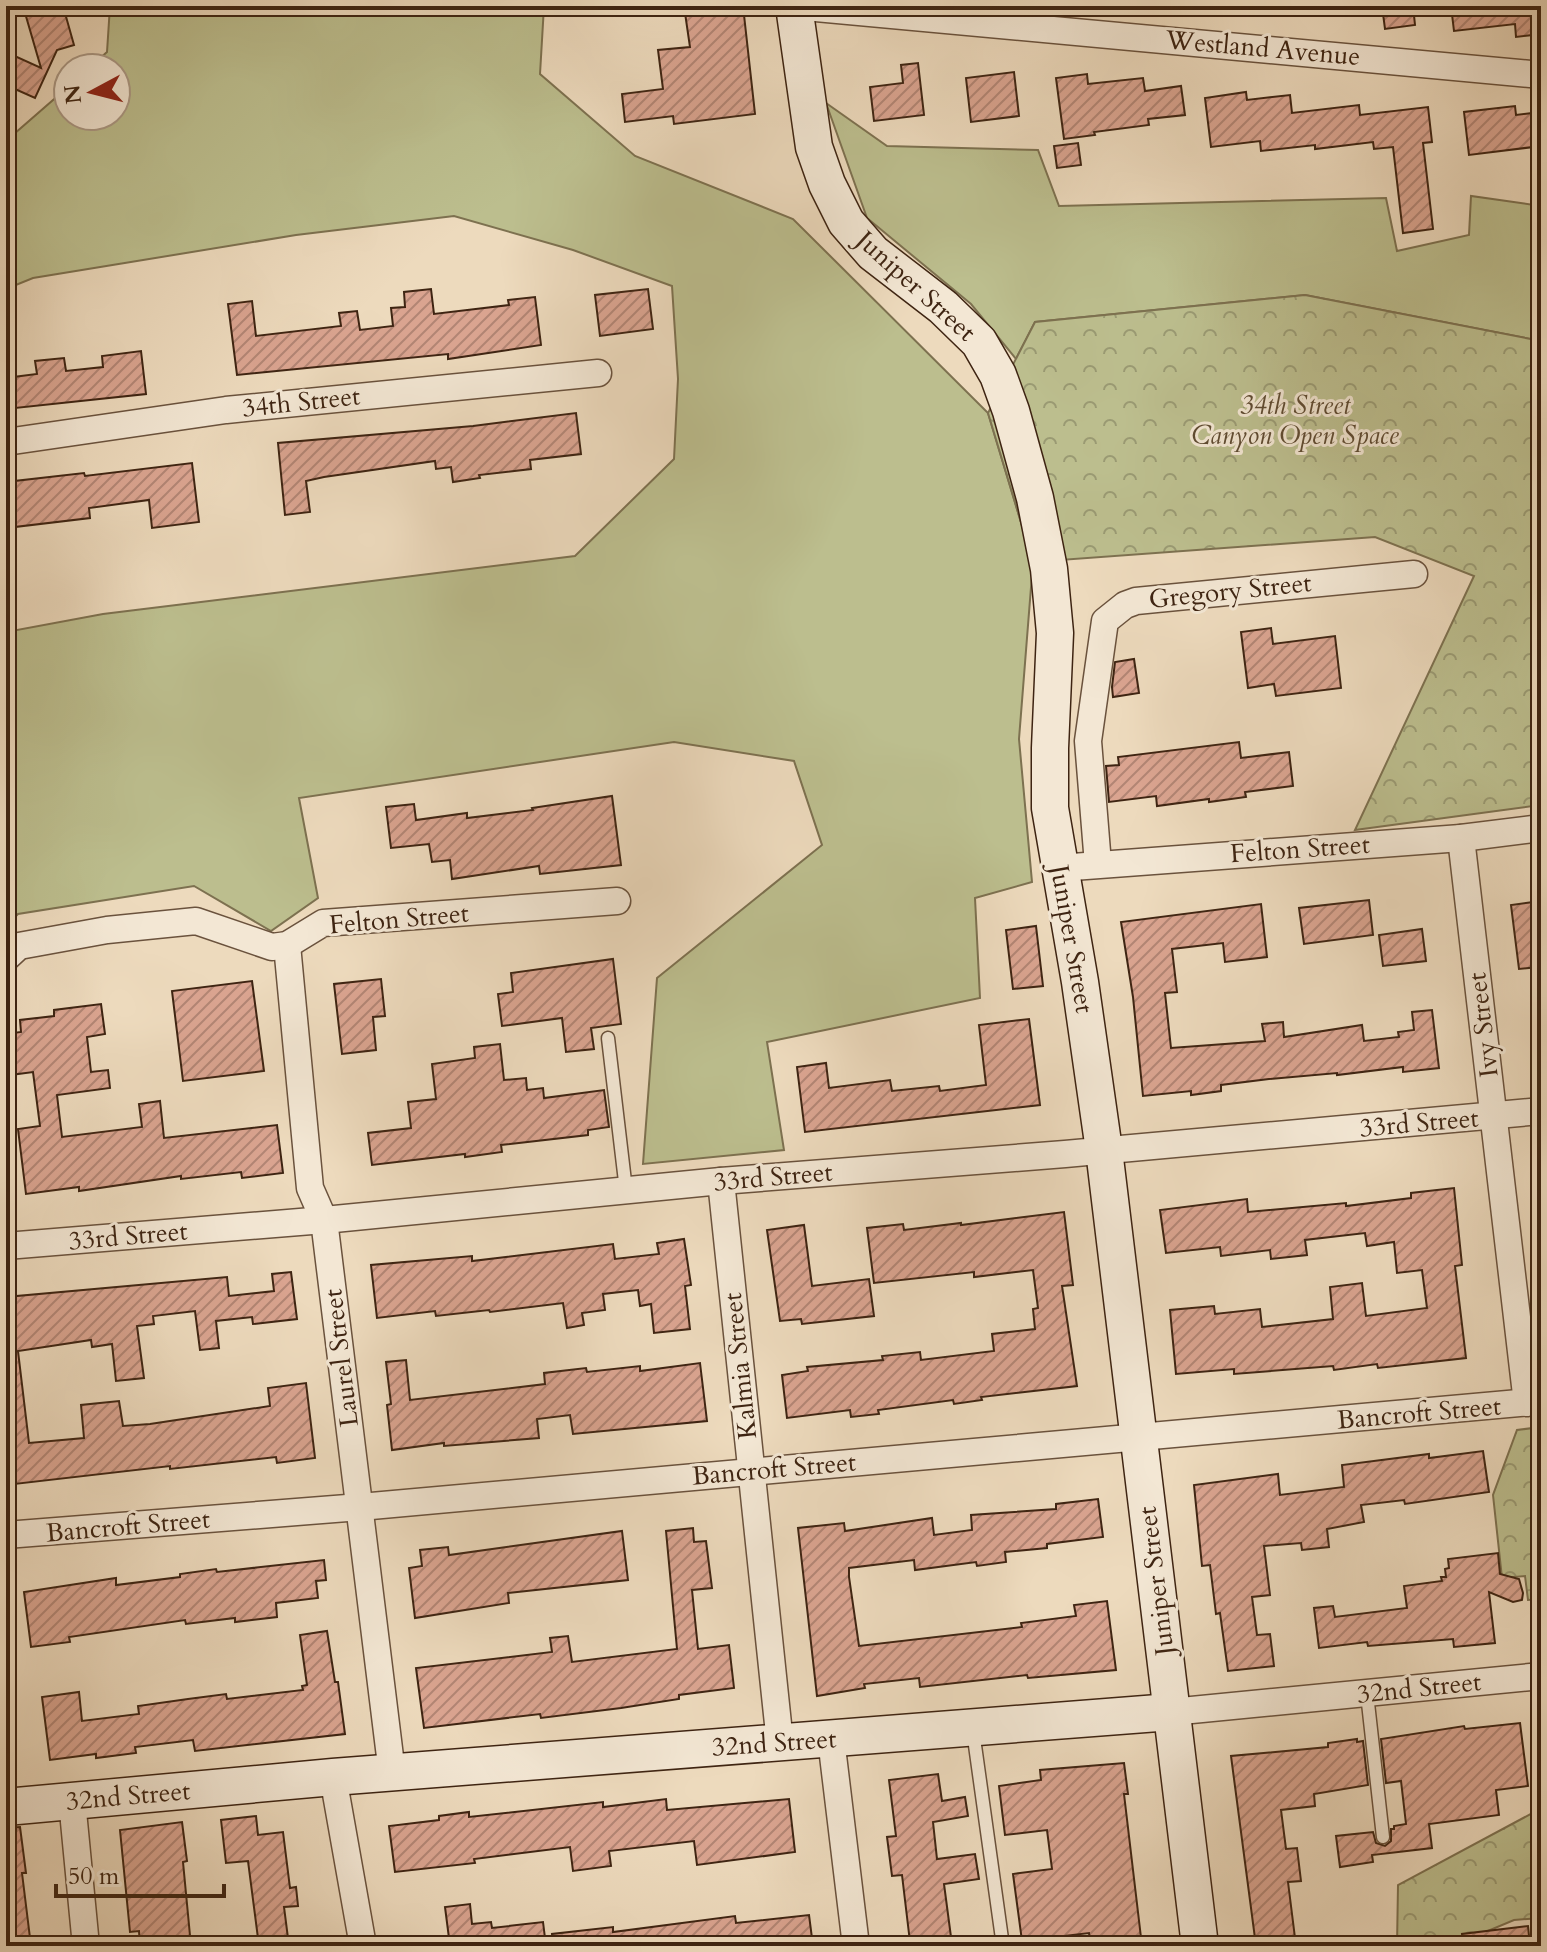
<svg xmlns="http://www.w3.org/2000/svg" width="1547" height="1952" viewBox="0 0 1547 1952" font-family="Cardo,serif">
<style>
.grass{fill:#bcbe8e;stroke:#7d7150;stroke-width:2}
.forest{fill:url(#forest-crowns);stroke:#7d7150;stroke-width:2}
.building{fill:url(#building-hatch);stroke:#3e2412;stroke-width:2}
.lines{fill:none;stroke-linecap:round;stroke-linejoin:round}
.lane-casing{stroke:#6a523d;stroke-width:15}
.street-casing{stroke:#6a523d;stroke-width:29}
.secondary-casing{stroke:#3e2412;stroke-width:39}
.lane{stroke:#f3e7d4;stroke-width:12}
.street{stroke:#f3e7d4;stroke-width:26}
.secondary{stroke:#f3e7d4;stroke-width:36}
.labels{text-anchor:middle;dominant-baseline:central;stroke-width:6;stroke-linejoin:round;paint-order:stroke}
.street-label{font-size:26px;fill:#3e2412;stroke:#f3e7d4}
.park-label{font-size:26px;font-style:italic;fill:#5e4a31;stroke:#f3e7d4}
</style>
<defs>
<pattern id="forest-crowns" width="20" height="18" patternUnits="userSpaceOnUse" patternTransform="scale(2)"><rect width="20" height="18" fill="#bcbe8e"/><path d="M2 6a3 3 0 1 1 6 0M12 15a3 3 0 1 1 6 0" fill="none" stroke="#9a9a73"/></pattern>
<pattern id="building-hatch" width="6" height="6" patternUnits="userSpaceOnUse" patternTransform="scale(2)"><rect width="6" height="6" fill="#daa490"/><path d="M-1 1l2-2M0 6l6-6M5 7l2-2" fill="none" stroke="#b28574"/></pattern>
</defs>
<rect width="100%" height="100%" fill="#eddabd"/>
<filter id="stains"><feTurbulence type="fractalNoise" baseFrequency=".0025" numOctaves="4"/><feColorMatrix values="0 0 0 0 .2 0 0 0 0 .09 0 0 0 0 .02 0 0 0 .5 -.17"/></filter>
<radialGradient id="worn" r=".72"><stop offset=".6" stop-color="#630" stop-opacity="0"/><stop offset="1" stop-color="#630" stop-opacity=".3"/></radialGradient>
<g class="grass">
<path d="M110,6H544L540,74L635,156L793,219L988,413L1033,562L1019,739L1032,882L975,898L980,998L767,1042L784,1150L643,1164L657,978L822,845L794,761L674,742L299,798L318,898L271,931L194,886L18,914L6,926V632L103,614L575,556L674,459L678,379L672,286L573,250L454,216L296,235L33,278L6,289V141L68,87V116H116V68H89L107,52Z"/>
<path d="M826,103L887,146L1038,150L1059,206L1386,198L1397,251L1469,235L1471,196L1541,206V341L1305,295L1035,322L1016,359L971,304L867,218Z"/>
</g>
<g class="forest">
<path d="M1305,295L1541,341L1540,805L1355,830L1474,576L1375,537L1033,562L988,413L1035,322Z"/>
<path d="M1541,1427V1599L1528,1600L1525,1576L1502,1578L1493,1495L1517,1430Z"/>
<path d="M1541,1796V1918L1514,1920L1452,1946H1397L1398,1885L1540,1809Z"/>
</g>
<g class="building">
<path d="M23,6H63L74,45L57,50L35,98L6,85V52L41,68Z"/>
<path d="M684,6H743L755,114L674,124L673,116L625,122L622,94L663,89L658,50L690,47Z"/>
<path d="M1382,6H1413L1415,25L1385,29Z"/>
<path d="M1451,6H1541V34L1516,37L1515,24L1454,31Z"/>
<path d="M918,63L924,115L874,121L870,87L903,83L901,65Z"/>
<path d="M1014,72L1019,116L971,122L966,78Z"/>
<path d="M1087,74L1088,84L1143,78L1145,91L1181,86L1185,115L1148,119L1149,125L1094,132L1095,135L1064,139L1056,78Z"/>
<path d="M1246,92L1247,100L1290,95L1292,113L1359,105L1360,115L1428,107L1432,142L1423,143L1433,229L1403,233L1393,147L1374,149L1373,142L1315,149V145L1261,151L1260,141L1211,147L1205,98Z"/>
<path d="M1515,106L1516,115L1541,112V146L1469,155L1464,112Z"/>
<path d="M1078,143L1081,165L1057,168L1054,146Z"/>
<path d="M431,289L434,314L509,305L508,300L535,297L541,345L448,359V354L237,375L228,304L252,301L256,336L341,326L339,313L357,311L360,330L393,326L391,308L405,307L404,292Z"/>
<path d="M648,289L653,329L600,336L595,295Z"/>
<path d="M141,351L146,394L6,409V378L37,374L35,361L64,358L66,371L103,367L102,356Z"/>
<path d="M576,413L581,454L530,460L531,469L479,475L480,478L453,482L451,467L436,469L435,461L324,477L306,481L310,512L285,515L278,443L473,426Z"/>
<path d="M192,463L199,522L152,528L149,500L89,508L90,518L6,528V482L84,473L85,476Z"/>
<path d="M1271,628L1273,644L1335,636L1341,688L1276,696L1274,684L1248,688L1241,632Z"/>
<path d="M1134,659L1139,693L1113,697L1112,687L1115,662Z"/>
<path d="M1239,742L1241,758L1289,752L1293,786L1245,792L1246,797L1209,802V799L1157,806L1156,796L1109,802L1106,766L1119,765L1118,757Z"/>
<path d="M612,796L621,865L540,874L539,866L452,879L450,860L432,862L429,844L391,848L386,807L414,804L416,820L467,813V818L533,810L532,808Z"/>
<path d="M1369,900L1373,935L1304,944L1299,908Z"/>
<path d="M1541,901V933L1534,934L1538,967L1519,969L1511,905Z"/>
<path d="M1261,904L1267,957L1225,962L1223,943L1172,949L1177,992L1165,993L1171,1048L1265,1041L1262,1024L1283,1022L1284,1037L1362,1025L1364,1041L1399,1037L1398,1032L1414,1030L1412,1012L1432,1010L1439,1068L1403,1072V1067L1337,1075V1073L1269,1079L1221,1085V1091L1191,1095V1091L1143,1096L1133,997L1121,922Z"/>
<path d="M1036,926L1043,986L1013,989L1006,930Z"/>
<path d="M1422,929L1426,961L1383,966L1379,935Z"/>
<path d="M613,959L621,1024L591,1028L594,1049L566,1052L562,1018L502,1026L498,994L513,992L511,973Z"/>
<path d="M381,979L385,1016L373,1017L376,1050L342,1054L334,984Z"/>
<path d="M252,981L264,1071L183,1081L172,991Z"/>
<path d="M101,1004L105,1034L87,1037L91,1072L108,1070L110,1088L57,1095L62,1137L142,1127L139,1104L160,1101L164,1138L277,1125L283,1173L242,1178L241,1172L181,1179V1176L79,1191V1187L26,1194L18,1129L40,1126L33,1072L10,1075L6,1034L21,1032L20,1020L54,1016V1010Z"/>
<path d="M1029,1019L1040,1105L805,1132L797,1067L826,1063L829,1088L890,1080L892,1091L939,1086L940,1091L986,1085L979,1025Z"/>
<path d="M500,1044L504,1080L526,1078L527,1090L543,1088L544,1098L604,1090L609,1127L588,1130V1135L501,1145L502,1152L465,1157V1154L372,1165L368,1133L411,1128L408,1102L436,1099L432,1064L475,1058L474,1047Z"/>
<path d="M1454,1188L1462,1265L1455,1266L1466,1358L1378,1368L1377,1364L1334,1370L1333,1366L1234,1374V1369L1176,1374L1170,1310L1214,1306L1215,1314L1260,1309L1262,1327L1333,1319L1330,1287L1362,1283L1366,1316L1427,1308L1422,1270L1397,1273L1394,1242L1367,1246L1365,1233L1305,1240L1307,1255L1271,1259L1270,1250L1221,1256L1220,1247L1166,1253L1160,1210L1247,1199L1248,1212L1346,1203V1206L1411,1198V1193Z"/>
<path d="M1064,1212L1073,1285L1062,1286L1077,1386L981,1397L982,1400L954,1404L953,1400L878,1410L879,1414L851,1417L850,1410L787,1418L782,1375L808,1371L807,1367L883,1360L882,1356L920,1352L921,1360L994,1351L992,1334L1035,1329L1033,1309L1038,1308L1033,1270L974,1277V1272L874,1283L867,1228L903,1224L904,1230L961,1223V1225Z"/>
<path d="M804,1225L812,1286L869,1279L874,1316L802,1324L801,1319L780,1321L767,1230Z"/>
<path d="M684,1239L691,1285L685,1286L690,1329L654,1333L651,1304L640,1306L638,1290L603,1294L605,1310L582,1313L584,1325L567,1328L563,1303L490,1312L489,1310L436,1316L435,1311L377,1318L371,1265L472,1256V1261L613,1244L615,1259L659,1254L657,1243Z"/>
<path d="M291,1272L297,1319L253,1324L252,1317L216,1321L219,1348L200,1350L195,1311L153,1316L154,1324L137,1326L144,1378L116,1381L112,1344L92,1347L91,1340L18,1351L29,1443L84,1438L81,1405L119,1401L123,1426L150,1424L270,1406L268,1388L306,1383L315,1458L277,1463L276,1457L170,1469V1466L6,1485V1297L227,1277L229,1296L274,1291L272,1274Z"/>
<path d="M406,1360L410,1400L545,1384L544,1373L586,1368L587,1372L640,1366V1371L700,1363L707,1421L573,1434L570,1415L537,1419L539,1438L444,1446V1443L392,1450L387,1405L391,1404L386,1362Z"/>
<path d="M1483,1451L1489,1492L1405,1504L1404,1500L1361,1505L1364,1522L1327,1529L1329,1547L1302,1550L1301,1543L1264,1546L1270,1595L1252,1597L1257,1635L1270,1634L1274,1666L1228,1671L1220,1613L1216,1614L1210,1565L1202,1566L1194,1485L1278,1474L1280,1495L1344,1487L1342,1465L1429,1454V1458Z"/>
<path d="M1098,1499L1103,1537L1047,1544V1548L1005,1552L1006,1562L977,1566L976,1562L915,1570L914,1560L849,1568V1577L859,1646L1022,1627L1021,1623L1076,1616L1074,1605L1107,1601L1116,1670L1028,1678L1027,1675L920,1687L919,1678L864,1684L865,1688L817,1696L798,1528L844,1523L845,1531L932,1518L934,1535L972,1530L971,1515L1056,1509V1504Z"/>
<path d="M693,1528L694,1542L706,1541L712,1588L692,1590L698,1649L729,1645L734,1688L679,1695V1699L621,1708L541,1718L540,1714L424,1728L416,1668L552,1652L550,1638L568,1636L572,1662L677,1649L666,1531Z"/>
<path d="M622,1531L628,1580L508,1593L509,1603L415,1618L409,1568L422,1566L420,1550L448,1547L449,1555Z"/>
<path d="M1498,1553L1500,1574L1519,1579L1523,1593L1522,1600L1513,1602L1489,1592L1495,1643L1454,1647L1453,1639L1368,1646L1367,1642L1319,1648L1314,1608L1333,1606L1335,1617L1407,1608L1404,1586L1442,1581L1441,1577H1446L1445,1569L1449,1568L1448,1559Z"/>
<path d="M324,1560L326,1580L316,1581L318,1598L276,1603L277,1617L235,1622V1618L186,1624L185,1620L69,1637L70,1642L31,1647L24,1592L116,1578V1585L180,1577V1574L216,1569L217,1572Z"/>
<path d="M327,1631L335,1682H338L345,1734L195,1751L193,1740L135,1747L136,1753L96,1758V1754L50,1760L42,1697L79,1692L82,1721L139,1714L138,1706L188,1699L226,1694L227,1699L303,1690L302,1686L307,1685L300,1635Z"/>
<path d="M1520,1723L1528,1786L1496,1790L1499,1815L1429,1824L1432,1848L1372,1855L1373,1862L1340,1867L1336,1836L1373,1832L1376,1843L1385,1846L1391,1841V1829H1394V1826L1406,1824L1401,1781L1386,1783L1381,1739L1464,1726L1465,1729Z"/>
<path d="M1357,1739V1742L1363,1741L1368,1785L1314,1794L1315,1806L1281,1810L1286,1849L1297,1848L1301,1881L1288,1882L1296,1946H1256L1231,1756L1328,1747V1743Z"/>
<path d="M1124,1763L1128,1794H1124L1142,1946H1091L1089,1933L1022,1941L1013,1874L1052,1869L1047,1830L1005,1835L999,1786L1041,1780L1040,1770Z"/>
<path d="M938,1774L942,1801L965,1797L968,1816L933,1822L937,1859L975,1854L979,1879L944,1884L951,1937L910,1942L902,1875L892,1876L887,1837L896,1836L889,1780Z"/>
<path d="M666,1799L667,1810L789,1799L795,1852L697,1865L694,1841L609,1851L611,1866L573,1871L570,1847L474,1859L475,1863L395,1872L389,1826L439,1820V1816L469,1812V1817L603,1802V1807Z"/>
<path d="M256,1816L258,1835L283,1832L290,1888L296,1887L298,1906L284,1907L289,1946H259L248,1861L226,1863L221,1820Z"/>
<path d="M182,1822L187,1861L183,1862L191,1946H140L139,1931L130,1932L120,1830Z"/>
<path d="M20,1827L26,1873H22L31,1946H6V1828Z"/>
<path d="M470,1904L472,1924L491,1922L492,1928L543,1922L546,1946H450L445,1907Z"/>
<path d="M809,1915L813,1946H553L552,1934L613,1927V1932L735,1916L736,1923Z"/>
<path d="M1528,1926L1530,1946H1463L1462,1934Z"/>
</g>
<g class="lines">
<g class="lane-casing">
<g id="lane">
<path d="M608,1038L626,1190"/>
<path d="M1367,1694L1383,1837"/>
<path d="M973,1731L1003,1946"/>
</g>
</g>
<g class="street-casing">
<g id="street">
<path d="M794,6L1541,75"/>
<path d="M6,442L226,410L598,373"/>
<path d="M1461,838L1527,1403"/>
<path d="M1098,864L1088,741L1105,621L1125,605L1136,601L1414,574"/>
<path d="M1059,868L1461,838L1541,828"/>
<path d="M287,945L310,1188L324,1220L392,1773"/>
<path d="M6,958L19,946L107,930L196,921L272,947L287,945L323,923L617,901"/>
<path d="M721,1181L780,1743"/>
<path d="M6,1246L324,1220L721,1181L1065,1154L1541,1111"/>
<path d="M6,1535L360,1507L1541,1401"/>
<path d="M1171,1712L1541,1676"/>
<path d="M831,1739L856,1946"/>
<path d="M333,1777L363,1946"/>
<path d="M72,1801L86,1946"/>
</g>
</g>
<g class="secondary-casing">
<g id="secondary">
<path d="M794,6L814,147L827,184L846,222L873,253L943,307L979,342L998,375L1011,411L1035,498L1049,569L1055,633L1050,748V808L1080,982L1104,1150L1200,1946"/>
<path d="M6,1807L333,1777L1171,1712"/>
</g>
</g>
<use href="#lane" class="lane"/>
<use href="#street" class="street"/>
<use href="#secondary" class="secondary"/>
</g>
<g class="labels">
<g class="street-label">
<text transform="translate(1263 48) rotate(5)">Westland Avenue</text>
<text transform="translate(916 286) rotate(42)">Juniper Street</text>
<text transform="translate(301 402) rotate(-6)">34th Street</text>
<text transform="translate(1230 591) rotate(-6)">Gregory Street</text>
<text transform="translate(1300 849) rotate(-4)">Felton Street</text>
<text transform="translate(399 919) rotate(-5)">Felton Street</text>
<text transform="translate(1072 939) rotate(80)">Juniper Street</text>
<text transform="translate(1483 1025) rotate(-97)">Ivy Street</text>
<text transform="translate(1419 1123) rotate(-5)">33rd Street</text>
<text transform="translate(773 1177) rotate(-5)">33rd Street</text>
<text transform="translate(128 1236) rotate(-5)">33rd Street</text>
<text transform="translate(341 1358) rotate(-97)">Laurel Street</text>
<text transform="translate(740 1366) rotate(-96)">Kalmia Street</text>
<text transform="translate(1419 1413) rotate(-5)">Bancroft Street</text>
<text transform="translate(774 1469) rotate(-5)">Bancroft Street</text>
<text transform="translate(128 1526) rotate(-5)">Bancroft Street</text>
<text transform="translate(1156 1581) rotate(-97)">Juniper Street</text>
<text transform="translate(1419 1688) rotate(-6)">32nd Street</text>
<text transform="translate(774 1743) rotate(-4)">32nd Street</text>
<text transform="translate(128 1796) rotate(-5)">32nd Street</text>
</g>
<g class="park-label">
<text x="1295" y="405">34th Street<tspan x="1295" dy="30">Canyon Open Space</tspan></text>
</g>
</g>
<rect width="1547" height="1952" fill="none" stroke="#eddabd" stroke-width="32"/>
<rect x="8" y="8" width="1531" height="1936" fill="none" stroke="#3e2412" stroke-width="4"/>
<rect x="16" y="16" width="1515" height="1920" fill="none" stroke="#3e2412" stroke-width="2"/>
<g transform="translate(92 92) rotate(263)"><circle r="38" fill="#f3e7d4" stroke="#ab9986" stroke-width="2"/>
<path d="M0-6L14 30L0 20L-14 30Z" fill="#8f2418"/>
<text y="-12" font-size="22" font-weight="bold" text-anchor="middle" fill="#3e2412">N</text>
</g>
<path d="M56 1884v12h168v-12" fill="none" stroke="#3e2412" stroke-width="4"/>
<text x="68" y="1884" font-size="24" fill="#3e2412" stroke="#f3e7d4" stroke-width="6" paint-order="stroke">50 m</text>
<rect width="100%" height="100%" filter="url(#stains)"/>
<rect width="100%" height="100%" fill="url(#worn)"/>
</svg>
